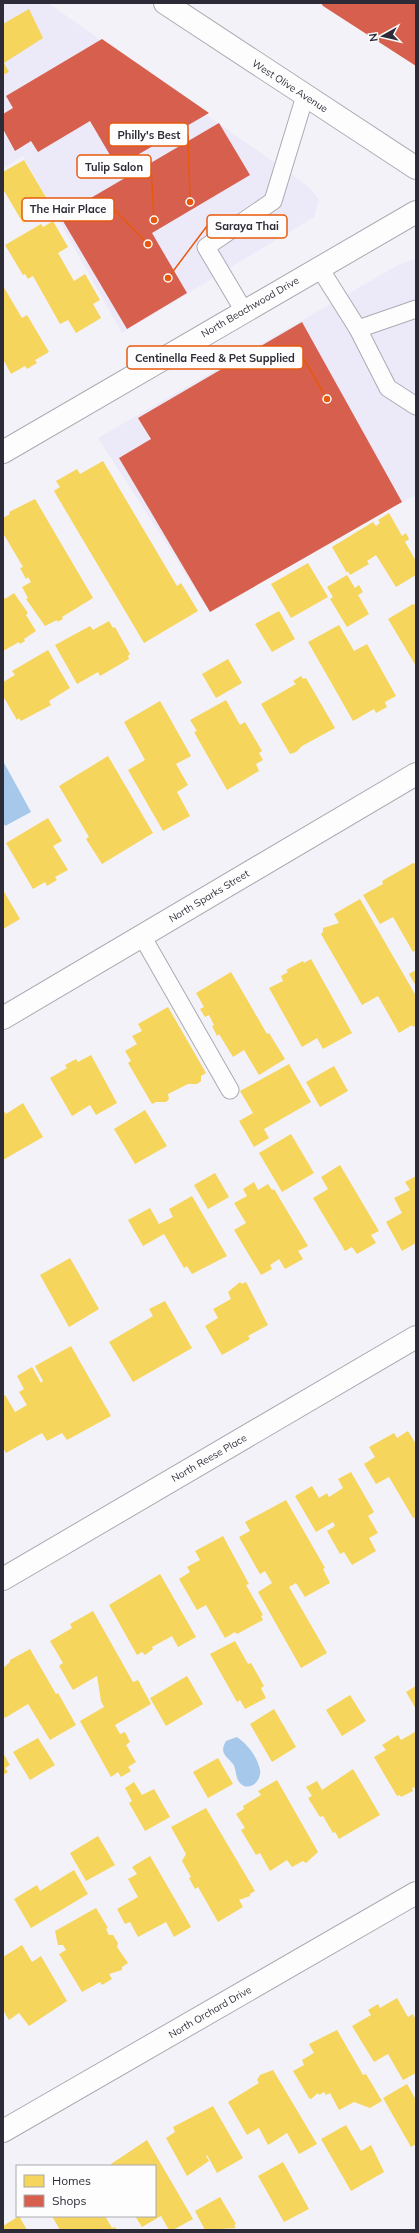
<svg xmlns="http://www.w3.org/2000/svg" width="419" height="2233" viewBox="0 0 419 2233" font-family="Mulish,sans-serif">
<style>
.built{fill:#ece9f9}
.water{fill:#a5c8eb}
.homes{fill:#f6d55c}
.shops{fill:#d6604d}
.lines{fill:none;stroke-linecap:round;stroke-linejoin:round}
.service-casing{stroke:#acaab2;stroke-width:19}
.minor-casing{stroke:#acaab2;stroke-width:24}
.secondary-casing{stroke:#acaab2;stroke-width:24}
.service{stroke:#fdfdfe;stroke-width:17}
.minor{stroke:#fdfdfe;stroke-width:22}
.secondary{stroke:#fdfdfe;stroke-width:22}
.labels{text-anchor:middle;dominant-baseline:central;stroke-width:4;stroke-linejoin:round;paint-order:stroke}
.street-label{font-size:10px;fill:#2e2b38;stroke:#fdfdfd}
.leader{fill:none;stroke:#e8590c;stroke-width:1.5}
.callout-dot{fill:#e8590c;stroke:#fdfdfd;stroke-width:1.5}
.callout{fill:#fdfdfd;stroke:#e8590c;stroke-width:1.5}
.callout-label{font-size:11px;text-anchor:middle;font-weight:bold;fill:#2e2b38}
</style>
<rect width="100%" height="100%" fill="#f3f2f8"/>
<g class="built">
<path d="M3,3H48L309,187L319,200L314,217L122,333L23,156L3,168Z"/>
<path d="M415,259L416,495L206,605L98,438L398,265Z"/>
</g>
<g class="water">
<path d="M3,761L31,812L5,826L3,822Z"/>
<path d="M237,1737C248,1745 257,1756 260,1770C262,1780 250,1792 241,1784C235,1779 237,1770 233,1764C226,1756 219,1753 226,1741Z"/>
</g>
<g class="homes">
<path d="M29,9L43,38L4,63L9,72L3,75V24Z"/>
<path d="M24,160L51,206L23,223L3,189V172Z"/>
<path d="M53,221L68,247L58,253L74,281L85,274L100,300L93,304L101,318L76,333L68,320L60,324L33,276L28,279L25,274L23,275L5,245L41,224L43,227Z"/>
<path d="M3,286L22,318L27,315L49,352L35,360L37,363L27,369L25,366L11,374L3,359Z"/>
<path d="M103,461L177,586L181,583L198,611L144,643L54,491L60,487L56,481L77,469L80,474Z"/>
<path d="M35,499L93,598L62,617L63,619L57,622V620L45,626L26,599L28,598L22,587L31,582L28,577L26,579L20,568L23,567L3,533V518L10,514L9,512Z"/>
<path d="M389,513L402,536L406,533L409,539L405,542L416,561V575L396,587L376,555L367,561L369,564L350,575L348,571L347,573L332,547L373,522L376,526L380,523L378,520Z"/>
<path d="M308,563L328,597L291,618L271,584Z"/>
<path d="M347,575L355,588L359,585L363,592L358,595L369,614L347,627L330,599L333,597L327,587Z"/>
<path d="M14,593L28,613L26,615L36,631L24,639L25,641L20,644L19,642L3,651V595L5,599Z"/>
<path d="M413,604L416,605V666L388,619Z"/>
<path d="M279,611L295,639L272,652L255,624Z"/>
<path d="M109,621L113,628L115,627L130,654L128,656L129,659L100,676L98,672L77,684L55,645L90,626L93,630Z"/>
<path d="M339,625L354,651L367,644L396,696L385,702L387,707L376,713L374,709L353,721L308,642Z"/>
<path d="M48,650L70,688L49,701L51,705L21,721L19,718L17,720L3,696V682L15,675L12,671Z"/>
<path d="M228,659L242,683L216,698L202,674Z"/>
<path d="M301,676L303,679L306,678L335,728L302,746L296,752L290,754L261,704L296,684L293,681Z"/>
<path d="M226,700L240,725L245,722L262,751L259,753L263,760L256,764L259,771L227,790L194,732L197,731L190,720Z"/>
<path d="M160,701L191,756L176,764L188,785L177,792L190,816L163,831L128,770L145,760L124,722Z"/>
<path d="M108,756L153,833L102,864L86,839L89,837L59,786Z"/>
<path d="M48,818L62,841L53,846L68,870L55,877L57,880L47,886L45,882L33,889L6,843Z"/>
<path d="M413,863L416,864V950L413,952L393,917L380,924L363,895L383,884L382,881Z"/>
<path d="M3,890L20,919L3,929Z"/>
<path d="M360,899L416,996V1025L413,1027L412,1025L399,1033L378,996L362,1005L321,934L323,932V928L339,923L334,914Z"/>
<path d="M311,959L352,1033L323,1049L317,1038L302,1047L269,988L283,981L281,976L288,972L286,970L303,961L304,963Z"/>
<path d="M416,970V986L409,974Z"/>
<path d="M231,972L267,1034L269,1033L285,1059L259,1075L244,1050L233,1057L219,1034L217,1036L212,1026L214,1025L209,1015L205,1017L200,1009L204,1007L196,993Z"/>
<path d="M168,1007L206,1073L201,1076V1081L197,1084H188L168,1094L169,1099L166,1102H156L152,1104L128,1063L131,1061L125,1051L137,1044L132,1036L142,1031L138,1024Z"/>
<path d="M91,1055L117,1103L96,1115L90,1105L72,1116L50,1078L67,1068L65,1065L76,1059L78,1062Z"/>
<path d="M289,1064L311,1102L264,1129L269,1138L254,1147L239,1121L253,1113L240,1091Z"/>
<path d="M334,1066L348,1091L320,1107L306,1082Z"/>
<path d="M23,1103L43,1137L3,1160V1110L6,1114Z"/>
<path d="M145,1110L167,1146L135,1164L114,1129Z"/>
<path d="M291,1134L314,1173L282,1192L259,1153Z"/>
<path d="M340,1165L379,1231L371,1235L376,1243L357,1254L352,1247L345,1251L313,1198L328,1189L321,1177Z"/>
<path d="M215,1173L229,1197L208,1209L194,1185Z"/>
<path d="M416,1176V1243L402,1251L386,1222L402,1213L394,1198L410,1190L405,1182Z"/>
<path d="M254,1182L258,1190L268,1184L272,1190L274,1189L308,1246L298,1251L303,1259L285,1269L279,1259L270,1265L272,1269L261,1275L234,1230L246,1223L234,1203L247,1196L243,1189Z"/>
<path d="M192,1196L227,1256L192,1274L187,1266L184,1268L164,1234L143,1246L128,1220L150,1208L159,1224L173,1217L169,1209Z"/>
<path d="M70,1258L99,1309L69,1327L40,1275Z"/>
<path d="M240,1282L242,1284L246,1282L268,1325L248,1336L250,1339L222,1355L205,1326L218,1318L213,1309L231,1299L228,1292Z"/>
<path d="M165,1301L192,1348L133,1382L109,1342L153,1316L149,1309Z"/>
<path d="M71,1346L111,1416L67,1440L62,1433L47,1441L42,1433L6,1453L3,1448V1396L5,1395L15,1412L27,1405L19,1392L24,1389L17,1376L32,1367L41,1383L43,1381L35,1366Z"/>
<path d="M408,1431L416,1444V1517L413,1518L389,1477L376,1484L364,1464L375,1457L369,1447L394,1433L397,1438Z"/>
<path d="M351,1472L374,1512L368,1516L378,1533L369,1538L376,1551L352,1565L344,1552L340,1554L327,1531L335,1526L333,1522L316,1532L295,1496L312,1486L319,1498L327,1493L329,1497L343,1488L338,1479Z"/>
<path d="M286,1500L325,1568L323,1569L330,1583L305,1597L296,1583L289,1587L327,1653L301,1668L258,1592L272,1583L265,1571L260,1574L239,1537L250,1531L245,1522Z"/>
<path d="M223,1536L249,1584L246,1585L263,1615L261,1616L263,1620L237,1634L235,1632L225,1638L206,1605L197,1610L179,1579L190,1572L187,1567L200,1560L195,1551Z"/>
<path d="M160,1574L196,1637L178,1647L172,1636L152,1647L153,1649L145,1655L142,1652L137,1655L109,1605Z"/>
<path d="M93,1611L133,1682L138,1680L151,1704L115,1725L120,1734L125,1732L130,1742L126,1745L136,1762L128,1767L131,1771L121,1777L118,1772L111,1777L80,1721L104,1707L101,1701L97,1676L73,1690L59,1666L63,1663L50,1641L72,1628L70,1624Z"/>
<path d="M235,1641L248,1664L251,1663L264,1686L261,1688L266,1698L245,1709L240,1700L237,1702L210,1654Z"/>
<path d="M30,1649L56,1694L58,1693L76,1725L50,1740L28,1704L5,1718L3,1714V1668L10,1662V1660Z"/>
<path d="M187,1676L203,1704L166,1726L150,1698Z"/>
<path d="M416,1686V1709L406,1692Z"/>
<path d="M350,1695L366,1721L342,1736L326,1710Z"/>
<path d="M274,1709L296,1747L272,1762L250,1724Z"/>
<path d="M415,1732L416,1790L414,1787L412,1788L413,1791L401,1797L400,1795L397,1796L374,1757L386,1750L382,1745L398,1735L401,1740Z"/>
<path d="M38,1738L55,1765L30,1780L13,1752Z"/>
<path d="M3,1753L10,1765L5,1768L8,1772L3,1775Z"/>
<path d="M218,1758L233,1784L208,1798L193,1772Z"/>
<path d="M353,1769L380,1815L339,1839L335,1832L333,1833L323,1816L320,1817L308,1798L312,1796L306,1787L317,1781L322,1790Z"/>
<path d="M277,1780L318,1852L306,1863L303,1861L292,1867L287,1860L270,1871L260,1853L256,1855L241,1830L245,1828L236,1814L244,1809L243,1806L261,1795L258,1791Z"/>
<path d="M134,1782L142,1795L154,1789L170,1817L145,1831L129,1803L132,1801L125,1788Z"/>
<path d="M206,1808L255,1891L250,1894V1896L239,1900L243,1907L218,1922L198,1887L195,1889L189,1878L191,1877L182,1861L186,1854L171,1827Z"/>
<path d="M98,1836L115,1865L86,1881L70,1853Z"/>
<path d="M150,1856L191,1927L174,1937L166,1922L138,1937L130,1922L125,1924L117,1909L138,1897L128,1879L137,1874L132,1867Z"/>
<path d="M74,1870L88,1894L31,1928L14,1899L37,1885L40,1891Z"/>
<path d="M96,1908L108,1928L106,1929L109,1935H113L118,1943L117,1947L128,1963L122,1967V1970L109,1974L112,1979L102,1985L100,1982L82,1992L59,1954L66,1950L63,1945H58L55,1931Z"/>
<path d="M22,1945L32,1962L41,1956L67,2001L29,2026L19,2013L9,2020L3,2010V1957Z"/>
<path d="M397,1998L408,2017L413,2014L416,2020V2073L403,2080L388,2054L374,2062L352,2026L371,2015L368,2010L378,2004L380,2008Z"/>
<path d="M337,2030L363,2075L366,2074L382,2101L370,2108L354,2102L339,2110L330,2093L326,2095L324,2092L319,2095L318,2093L311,2099L309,2098L293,2071L304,2065L302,2060L314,2053L309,2044Z"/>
<path d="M273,2070L317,2144L299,2154L287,2133L268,2145L259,2128L247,2135L228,2102L259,2083L257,2080L260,2075Z"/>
<path d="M407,2084L416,2100V2144L411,2147L383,2098Z"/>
<path d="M213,2106L243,2158L217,2173L207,2155L206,2156L209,2161L187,2176L166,2138L175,2132L173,2127Z"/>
<path d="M346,2125L361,2151L371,2145L384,2172L351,2191L321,2139Z"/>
<path d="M147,2140L193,2219L173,2230H169L161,2216L142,2227L135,2216H155V2166H112L111,2164Z"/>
<path d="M283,2162L309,2209L284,2222L258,2176Z"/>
<path d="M220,2197L236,2224L234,2225L236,2228L205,2230L195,2211Z"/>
<path d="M19,2216L27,2230H3V2226Z"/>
<path d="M52,2216H105L112,2228L115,2227L117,2230H60Z"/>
</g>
<g class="shops">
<path d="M321,3H416V66L323,6Z"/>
<path d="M102,39L209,113L117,167L90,121L38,152L31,141L15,151L3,129V114L13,108L6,96Z"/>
<path d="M219,123L250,175L152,233L187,293L127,329L60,216Z"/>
<path d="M302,322L402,502L210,612L119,458L151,439L138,418Z"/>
</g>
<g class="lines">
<g class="service-casing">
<g id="service">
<path d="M319,267L358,329L388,388L416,406"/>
<path d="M244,311L206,247L273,201L305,96"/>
<path d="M358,329L416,309"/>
<path d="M142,936L230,1090"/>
</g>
</g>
<g class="minor-casing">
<g id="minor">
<path d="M3,452L416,212"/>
<path d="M3,1018L416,774"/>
<path d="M3,1579L416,1337"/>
<path d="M3,2131L416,1893"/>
</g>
</g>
<g class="secondary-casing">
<path id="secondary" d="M165,3L416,168"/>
</g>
<use href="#service" class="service"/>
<use href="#minor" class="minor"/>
<use href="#secondary" class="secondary"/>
</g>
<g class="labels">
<g class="street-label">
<text transform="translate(290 86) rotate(33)">West Olive Avenue</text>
<text transform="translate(250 307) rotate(-30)">North Beachwood Drive</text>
<text transform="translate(209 896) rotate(-31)">North Sparks Street</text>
<text transform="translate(209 1458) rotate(-30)">North Reese Place</text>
<text transform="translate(210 2012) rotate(-30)">North Orchard Drive</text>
</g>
</g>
<path class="leader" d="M190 202L188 135M154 220L151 167M148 244L114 209M168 278L207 226M327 399L303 358"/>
<g class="callout-dot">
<circle cx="190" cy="202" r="4"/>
<circle cx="154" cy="220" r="4"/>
<circle cx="148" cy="244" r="4"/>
<circle cx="168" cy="278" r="4"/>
<circle cx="327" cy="399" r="4"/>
</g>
<g class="callout">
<rect x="109" y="123" width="79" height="23" rx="4"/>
<rect x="77" y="155" width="74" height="23" rx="4"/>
<rect x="22" y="198" width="92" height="23" rx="4"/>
<rect x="207" y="215" width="80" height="23" rx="4"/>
<rect x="127" y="346" width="176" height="23" rx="4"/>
</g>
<g class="callout-label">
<text x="149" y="139">Philly's Best</text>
<text x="114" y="171">Tulip Salon</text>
<text x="68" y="213">The Hair Place</text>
<text x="247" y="230">Saraya Thai</text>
<text x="215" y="362">Centinella Feed &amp; Pet Supplied</text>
</g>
<rect width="419" height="2233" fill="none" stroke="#2e2b38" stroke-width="8"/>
<rect x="16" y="2165" width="140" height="52" fill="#fdfdfd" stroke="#aaa9ae"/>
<rect x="24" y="2175" width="20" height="12" fill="#f6d55c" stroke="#aaa9ae"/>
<text x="52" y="2185" font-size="12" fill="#2e2b38">Homes</text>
<rect x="24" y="2195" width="20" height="12" fill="#d6604d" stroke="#aaa9ae"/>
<text x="52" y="2205" font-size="12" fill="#2e2b38">Shops</text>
<g transform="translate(383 36) rotate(262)" stroke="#fdfdfd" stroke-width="3" paint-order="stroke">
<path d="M0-3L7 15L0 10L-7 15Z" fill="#2e2b38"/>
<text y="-6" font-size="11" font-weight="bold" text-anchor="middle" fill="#2e2b38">N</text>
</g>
</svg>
